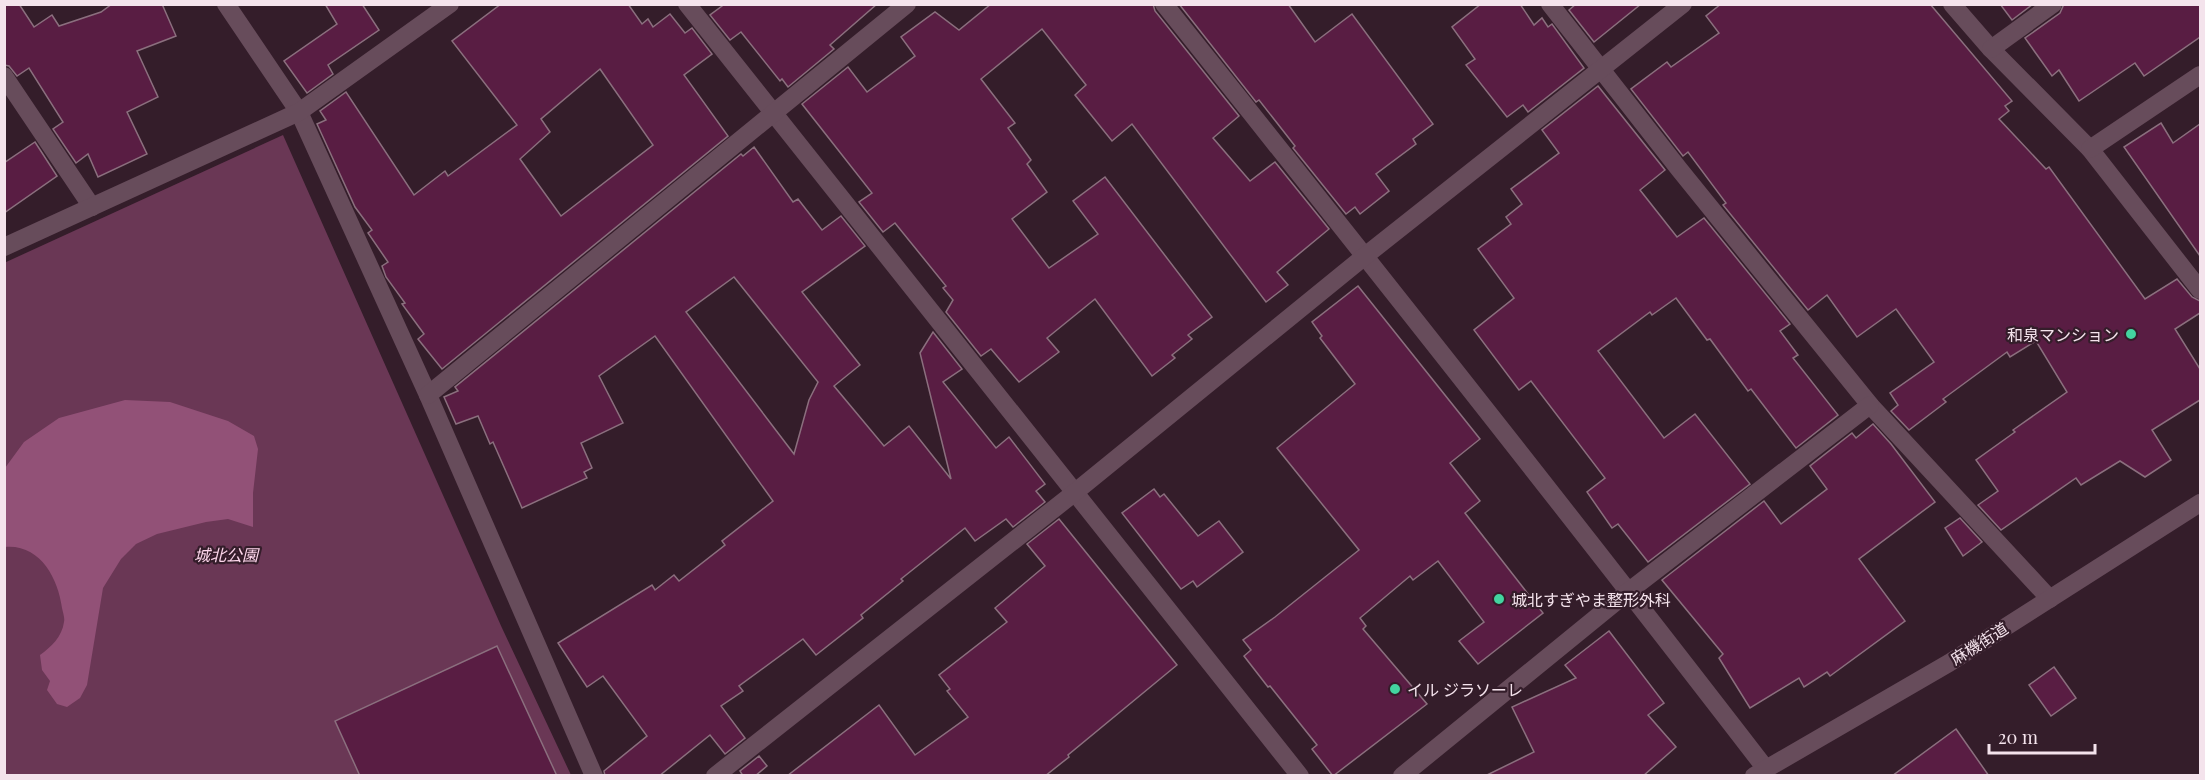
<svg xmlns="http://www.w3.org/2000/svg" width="2205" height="780" viewBox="0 0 2205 780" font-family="'Playfair Display','Noto Sans JP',serif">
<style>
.green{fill:#6a3755}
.water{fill:#925177}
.building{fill:#591d43;stroke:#8b6f7e;stroke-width:1.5;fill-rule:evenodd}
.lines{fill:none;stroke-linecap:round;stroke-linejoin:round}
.minor{stroke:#674c5b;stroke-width:18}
.poi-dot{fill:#43d4a0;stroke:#341d2a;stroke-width:2}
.labels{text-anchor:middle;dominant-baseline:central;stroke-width:4.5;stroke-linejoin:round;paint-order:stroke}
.poi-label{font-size:16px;fill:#f4e3ec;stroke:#341d2a;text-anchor:start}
.park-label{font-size:16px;font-style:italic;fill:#fdd6eb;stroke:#341d2a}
.street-label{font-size:16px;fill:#f4e3ec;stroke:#341d2a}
</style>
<rect width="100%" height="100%" fill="#341d2a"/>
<path class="green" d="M283,135L502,628L571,775H5L4,263Z"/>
<path class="water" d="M125,400L170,402L228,421L254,436L258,449L253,493V527L228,519L206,522L157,534L136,544L121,559L103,588L87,685L80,698L67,707L57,704L47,690L50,681L42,670L40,655C51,647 62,637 64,622C65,618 63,613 62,608C58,578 40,544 5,547V468L24,442L59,418Z"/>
<g class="building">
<path d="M4,4H19L34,27L52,15L59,26L101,12L112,4H162L176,36L137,51L158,97L127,112L147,154L98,177L88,154L76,163L53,129L63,122L29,68L17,76L9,66L4,65Z"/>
<path d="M325,4H362L379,30L328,65L333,74L307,93L284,61L337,24Z"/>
<path d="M501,4H628L642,24L648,19L653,27L670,14L685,33L692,28L712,54L684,75L728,136L442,369L418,339L424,334L402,304L405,303L386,277L382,266L388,262L368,233L372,230L355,207L317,124L326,120L320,111L346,92L414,195L445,171L448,176L517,125L452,41ZM600,69L653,145L561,216L520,159L550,132L541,119Z"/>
<path d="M721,4H877L830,45L834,49L788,87L782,79L780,81L741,32L730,40L710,15L722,6Z"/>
<path d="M991,4H1153L1155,11L1239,116L1213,138L1250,181L1275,162L1329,229L1277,272L1288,285L1266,302L1132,124L1112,141L1075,95L1086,85L1042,29L981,79L1015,123L1008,128L1031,160L1027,164L1047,192L1012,219L1049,268L1098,234L1073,201L1105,177L1212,317L1188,335L1192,339L1172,355L1175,358L1152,376L1095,299L1047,338L1059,352L1019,382L991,349L981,356L946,312L953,300L943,288L946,286L895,223L883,232L859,202L872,193L802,104L848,67L867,92L915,56L901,37L935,12L959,30Z"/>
<path d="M1179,4H1288L1315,42L1352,14L1433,124L1413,139L1416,144L1376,174L1389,191L1360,214L1355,207L1346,214L1293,148L1295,146L1259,100L1256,102Z"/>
<path d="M1481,4H1520L1534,25L1542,18L1548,27L1552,24L1584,68L1528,112L1523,105L1507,117L1466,65L1475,59L1452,27Z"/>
<path d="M1576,4H1641L1594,42L1569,10Z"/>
<path d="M1721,4H1930L2012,101L2005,106L2009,111L1999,119L2046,169L2049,167L2145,299L2177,279L2192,297L2200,301V313L2175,329L2200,369V400L2152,430L2171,460L2145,477L2120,461L2081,485L2076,478L2001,530L1978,505L1998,491L1976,460L2015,432L2013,430L2067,392L2036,341L2010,357L2007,352L1943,399L1946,402L1909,430L1891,411L1898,405L1890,393L1934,362L1896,309L1857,337L1827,295L1808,310L1723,205L1726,203L1688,152L1683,156L1631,89L1667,62L1671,67L1719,33L1706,16Z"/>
<path d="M2000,4H2033L2012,20Z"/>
<path d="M2064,4H2200V37L2144,76L2135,63L2079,101L2059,70L2052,76L2025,38L2060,13Z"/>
<path d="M1598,86L1665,170L1640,190L1677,237L1704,218L1790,324L1780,331L1798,355L1793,358L1838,415L1796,448L1751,389L1748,391L1710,339L1707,340L1676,298L1652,315L1650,312L1598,351L1664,438L1695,414L1750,484L1648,562L1618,524L1612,528L1587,492L1605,478L1531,381L1519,390L1474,330L1514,298L1478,249L1511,224L1506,217L1522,204L1511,189L1559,153L1542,130Z"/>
<path d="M2161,123L2173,143L2200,124V256L2124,147Z"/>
<path d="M35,142L57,176L4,213V163Z"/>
<path d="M754,147L793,202L798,199L822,230L841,216L865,246L802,292L860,365L834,386L884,446L909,426L951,479L920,353L933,332L962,369L943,382L996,448L1009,437L1045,484L1036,491L1045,502L1013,527L1006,519L975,541L965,528L901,579L903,581L861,615L863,618L816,655L803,639L739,686L743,691L721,706L745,738L725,754L710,735L659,776H605L604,771L647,736L603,676L587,687L558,643L652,585L655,590L674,575L679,581L725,545L722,541L773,501L655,336L599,376L623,423L581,443L592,468L584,472L587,478L522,508L493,442L490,444L478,416L456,424L444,397L458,391L455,387L741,154L743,156ZM734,277L818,382L809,400L794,454L686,312Z"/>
<path d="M1358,286L1480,439L1450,463L1480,501L1465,513L1543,613L1478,664L1459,641L1484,622L1438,561L1413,580L1410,576L1360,618L1366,626L1363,629L1427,704L1333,776L1312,749L1317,745L1270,686L1268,687L1244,656L1251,650L1243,640L1275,617L1359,550L1277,448L1355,384L1320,338L1322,336L1312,322Z"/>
<path d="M1873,424L1891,444L1935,502L1859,559L1905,621L1830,676L1827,672L1804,687L1799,678L1750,708L1719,658L1723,654L1662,580L1764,501L1781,524L1827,489L1810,466L1852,433L1856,438Z"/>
<path d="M1154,489L1160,497L1164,494L1198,536L1219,521L1243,552L1197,587L1193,581L1181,589L1122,513Z"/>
<path d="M1960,518L1982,542L1963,556L1945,528Z"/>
<path d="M1059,519L1177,665L1068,755L1069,757L1045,776H787L879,705L915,755L968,717L947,691L950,689L939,675L1007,622L995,608L1045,566L1027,544Z"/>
<path d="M1609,631L1664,703L1648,715L1676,747L1643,776H1485L1534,752L1512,707L1576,678L1565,665Z"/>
<path d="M497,646L557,776H360L335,721Z"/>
<path d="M2054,667L2076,698L2051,716L2029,685Z"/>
<path d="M1956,729L1989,776H1892Z"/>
<path d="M759,756L767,766L755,776H743L740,771Z"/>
</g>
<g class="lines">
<g class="minor">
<path d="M226,4L299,112L428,395L594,776"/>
<path d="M687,4L1300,776"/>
<path d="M1164,4C1367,258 1568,512 1766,769"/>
<path d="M1550,4L1679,169L1870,405L2050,599"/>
<path d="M1952,4L1991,49L2090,149L2200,290"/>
<path d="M1991,49L2053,4"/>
<path d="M4,76L92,207"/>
<path d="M2090,149L2200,75"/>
<path d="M4,247L299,112L450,4"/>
<path d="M428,395L907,4"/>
<path d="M715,776L1074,493L1365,256L1683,4"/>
<path d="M1402,776L1629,591L1870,405"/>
<path d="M1754,776L1949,663L2200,503"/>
</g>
</g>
<g class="poi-dot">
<circle cx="2131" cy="334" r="6"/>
<circle cx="1499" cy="599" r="6"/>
<circle cx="1395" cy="689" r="6"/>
</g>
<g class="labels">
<g class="poi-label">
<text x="2119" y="334" text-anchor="end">和泉マンション</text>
<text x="1511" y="599">城北すぎやま整形外科</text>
<text x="1407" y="689">イル ジラソーレ</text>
</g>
<g class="park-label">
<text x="226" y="554">城北公園</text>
</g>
<g class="street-label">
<text transform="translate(1979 643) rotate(-32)">麻機街道</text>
</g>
</g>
<rect width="2205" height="780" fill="none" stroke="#f4e3ec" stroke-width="12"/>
<path d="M1989 744v9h106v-9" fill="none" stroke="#f4e3ec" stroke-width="3"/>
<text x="1998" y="744" font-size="18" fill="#f4e3ec" stroke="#341d2a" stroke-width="4.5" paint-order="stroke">20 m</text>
</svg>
